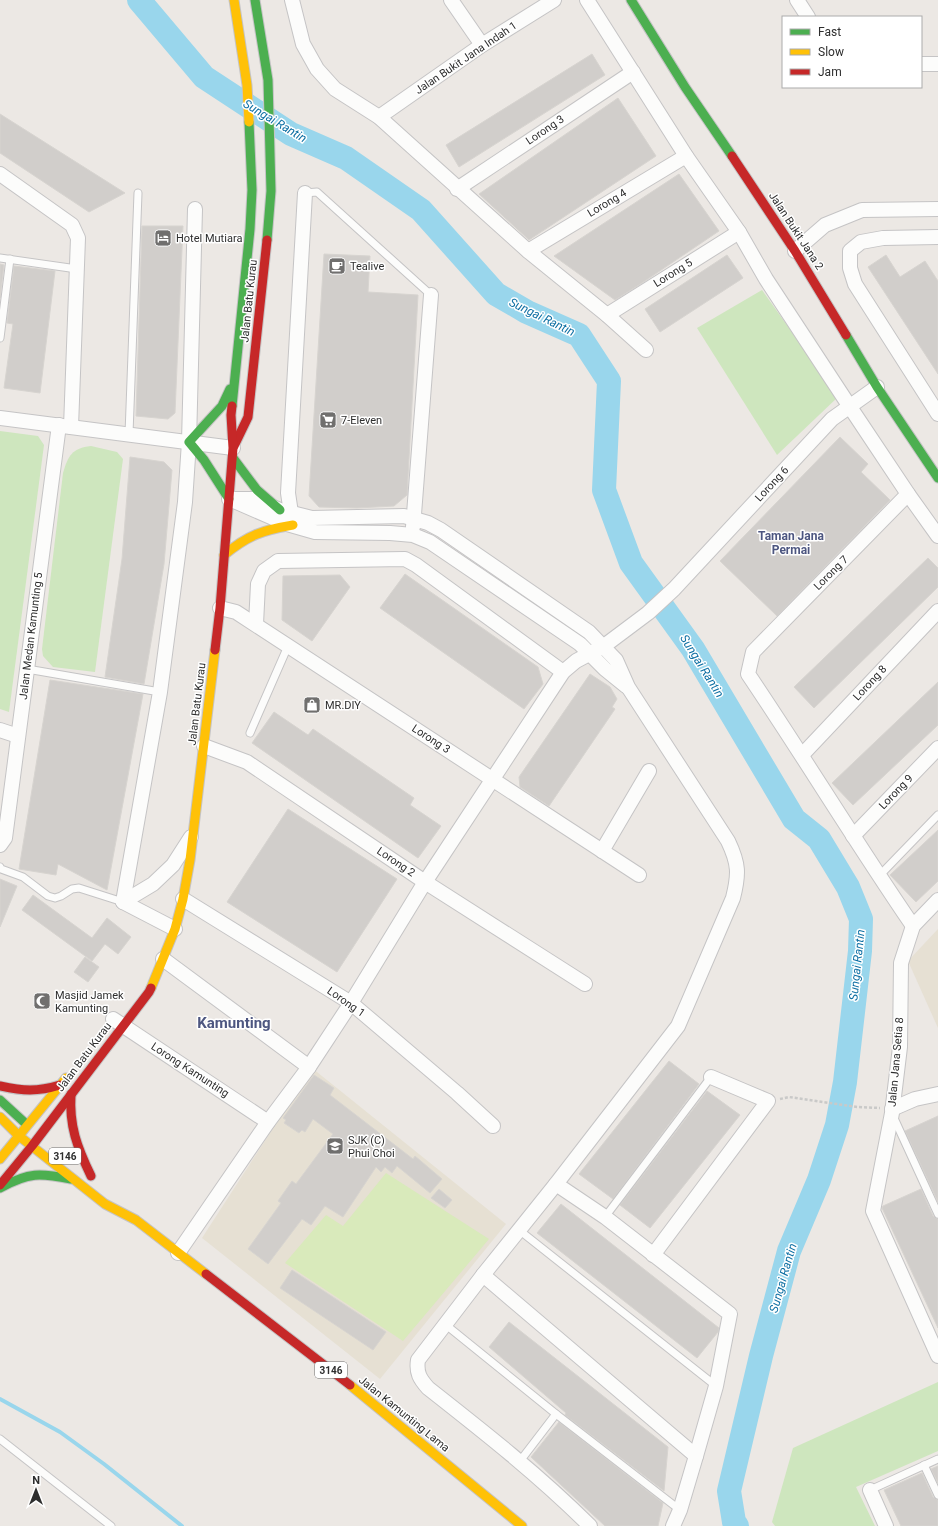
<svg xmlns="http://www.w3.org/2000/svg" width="938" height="1526" viewBox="0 0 938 1526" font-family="Roboto,sans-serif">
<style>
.education{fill:#e6e0d3}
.green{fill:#cee6be}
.pitch{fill:#d9eabb}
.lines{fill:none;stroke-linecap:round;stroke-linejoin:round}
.stream{stroke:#99d6ec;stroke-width:4}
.river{stroke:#99d6ec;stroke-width:24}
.building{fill:#d1cecb;stroke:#d7d4d0}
.lane-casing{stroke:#c5c4c5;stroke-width:9}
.street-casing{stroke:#c5c4c5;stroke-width:16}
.fast-casing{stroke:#c5c4c5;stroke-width:11}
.slow-casing{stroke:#c5c4c5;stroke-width:11}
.jam-casing{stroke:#c5c4c5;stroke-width:11}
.path{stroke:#c9c9c8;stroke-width:2.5;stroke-dasharray:3 2;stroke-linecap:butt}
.lane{stroke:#fcfcfb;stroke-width:7}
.street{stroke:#fcfcfb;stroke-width:14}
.fast{stroke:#4caf50;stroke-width:9}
.slow{stroke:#ffc107;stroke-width:9}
.jam{stroke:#c62828;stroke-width:9}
.labels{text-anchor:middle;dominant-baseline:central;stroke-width:3;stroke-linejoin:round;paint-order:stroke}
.shield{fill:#fff;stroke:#6d6d6d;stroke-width:1}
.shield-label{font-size:10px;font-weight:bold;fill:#2e2e2e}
.street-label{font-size:11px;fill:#2e2e2e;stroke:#fff}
.poi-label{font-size:11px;fill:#2e2e2e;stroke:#fff;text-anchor:start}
.water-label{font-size:12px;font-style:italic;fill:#0d6fa3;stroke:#fff}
.neighbourhood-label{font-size:12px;font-weight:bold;fill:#4d5680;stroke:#fff}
.district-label{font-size:15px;font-weight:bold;fill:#4d5680;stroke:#fff}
</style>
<rect width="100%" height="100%" fill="#ece8e4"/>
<g class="education">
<path d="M938,929V1028L908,961Z"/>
<path d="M312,1068L506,1224L380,1379L202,1238Z"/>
</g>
<g class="green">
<path d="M762,290L838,397L777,455L697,328Z"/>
<path d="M0,431L38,436L44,445L9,712L0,709Z"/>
<path d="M91,446L117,452L123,459L95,672L53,667L43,656L42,649L63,473C68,456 72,448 91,446Z"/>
<path d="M938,1382V1451L856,1487L875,1526H775L772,1522L793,1448Z"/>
</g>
<path class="pitch" d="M386,1173L489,1239L403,1341L285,1263L326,1215L343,1226Z"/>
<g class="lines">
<path class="stream" d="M0,1399L60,1432L104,1464L182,1526"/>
<path class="river" d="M139,0L204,77L291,134L346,158L421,210L496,294L527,312L579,335L609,381L604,490L631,563L693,649L794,819L819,839L848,887L861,919L860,951L845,1082L837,1125L819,1180L789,1251L761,1356L729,1491L734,1522L737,1526"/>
</g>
<g class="building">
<path d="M592,54L605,75L459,167L446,145Z"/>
<path d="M618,98L656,156L529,240L479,194Z"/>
<path d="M0,114L125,193L89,212L0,153Z"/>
<path d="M679,174L719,231L642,283L615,300L554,256Z"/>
<path d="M142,226H183L175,413L168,419L136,416Z"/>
<path d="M324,254L370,256L368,292L418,295L407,495L394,506L357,508L319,507L309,496Z"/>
<path d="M727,255L743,278L660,332L645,309Z"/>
<path d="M886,255L900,277L925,261L938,281V374L868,267Z"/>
<path d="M0,264L4,265L0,298Z"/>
<path d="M14,266L55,271L40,393L4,388L13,324L7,323Z"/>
<path d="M840,437L868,464L861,472L890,500L777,616L720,561Z"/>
<path d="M130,457L164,462L172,470L164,564L144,684L105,677L122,559Z"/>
<path d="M928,558L938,568V587L814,708L794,687Z"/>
<path d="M405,574L538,667L543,684L524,709L380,608Z"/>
<path d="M340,575L350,587L312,641L282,620L283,576Z"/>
<path d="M590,674L610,687L617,699L612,707L615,709L549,806L520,787L519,777Z"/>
<path d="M50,680L143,694L107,890L58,864L56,875L19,869Z"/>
<path d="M938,682V725L853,805L832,783Z"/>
<path d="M274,712L308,735L313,729L414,798L410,805L441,826L418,858L252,743Z"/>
<path d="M288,809L397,879L337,972L227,902Z"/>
<path d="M938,830V881L916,902L890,875Z"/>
<path d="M0,879L17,886L0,927Z"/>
<path d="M33,895L92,938L107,918L131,937L118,954L105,944L92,961L22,910Z"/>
<path d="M85,957L99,967L88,982L74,972Z"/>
<path d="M669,1061L699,1084L613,1199L579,1174Z"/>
<path d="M314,1075L334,1088L330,1095L413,1159L415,1156L442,1179L430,1193L397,1166L392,1173L385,1167L381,1172L376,1167L343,1217L325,1206L311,1225L302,1219L268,1264L248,1249L281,1203L278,1201L292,1181L296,1184L333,1134L313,1119L305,1132L302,1130L299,1133L284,1123L286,1120L283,1118Z"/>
<path d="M707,1091L740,1115L650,1228L620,1205Z"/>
<path d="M938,1116V1202L905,1131Z"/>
<path d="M439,1189L452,1200L445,1208L431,1198Z"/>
<path d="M921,1189L933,1216L938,1219V1328L882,1208L883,1206Z"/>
<path d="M561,1204L719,1328L718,1332L697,1358L537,1233Z"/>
<path d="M292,1270L386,1332L373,1350L280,1288Z"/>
<path d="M509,1322L668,1447L664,1491L565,1415L566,1413L489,1347Z"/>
<path d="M559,1422L663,1503L658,1526H605L531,1457Z"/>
<path d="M938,1466V1483L931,1469Z"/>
<path d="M922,1473L933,1497L938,1500V1526H901L884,1490Z"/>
</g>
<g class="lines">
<g class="lane-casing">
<g id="lane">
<path d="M305,193L317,192L431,295"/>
<path d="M0,258L77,269"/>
<path d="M0,338L10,259"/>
<path d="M129,434L138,193"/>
<path d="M27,669L160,692"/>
<path d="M250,733L288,646"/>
<path d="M0,867L1,869L23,877L48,896L55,898L61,896L72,889L79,888L123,902"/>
<path d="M879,876L938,815"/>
<path d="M893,1116L938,1214"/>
<path d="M605,1217L711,1077"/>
<path d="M519,1230L716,1386"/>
<path d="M446,1325L556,1414L680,1510"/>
<path d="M0,1439L111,1526"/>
<path d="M520,1461L556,1414"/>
<path d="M924,1465L938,1495"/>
<path d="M870,1490L938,1459"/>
</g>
</g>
<g class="street-casing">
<g id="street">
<path d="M292,0L303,44L317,69L335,89L379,117L528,251L607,315L646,350"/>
<path d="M451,0L482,45"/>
<path d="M587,0L686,156L739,232L766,279L850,407L908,494L938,536"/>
<path d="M797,0L808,17"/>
<path d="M921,64H938"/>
<path d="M379,117L482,45L554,0"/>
<path d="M0,174L72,225L78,238L71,427"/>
<path d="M457,189L633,72"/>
<path d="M938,237L883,238L861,242L850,251V268L855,284L938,414"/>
<path d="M528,251L686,156"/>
<path d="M795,251L825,225L862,210L938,209"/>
<path d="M607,315L739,232"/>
<path d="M0,418L233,448"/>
<path d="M908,494L753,652L748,674C804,757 856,843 913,926"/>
<path d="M229,499H253L280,510L312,518L404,516L428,523L441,530L589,632L616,660L628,687L728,841C739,864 739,874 733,898L678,1026L556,1184L483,1275L418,1360C416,1373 420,1379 428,1388C484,1432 540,1476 590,1526"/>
<path d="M234,501L287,524L315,532L390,533L413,535L430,542L580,644L605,669L626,686"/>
<path d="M291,513L288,493L305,193"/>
<path d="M413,527L431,295"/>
<path d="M220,608L236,612L639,875"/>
<path d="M256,624L258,584L264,571L278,561L405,559L416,565L563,672"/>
<path d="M0,730L18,736"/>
<path d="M204,746L247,762L425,882L585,984"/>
<path d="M802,755L938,611"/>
<path d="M853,836L938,748"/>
<path d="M0,845L5,838L59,425"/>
<path d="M602,851L649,771"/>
<path d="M183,899L351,1003L457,1093L493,1126"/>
<path d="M938,900L913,926L901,963L900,1047L892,1113L873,1211L938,1356"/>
<path d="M123,902L160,692L185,502L189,442L195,209"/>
<path d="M123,902L153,884L173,865L191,837"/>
<path d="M123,902L175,929"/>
<path d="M163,959L309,1067"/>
<path d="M113,1019L268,1122"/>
<path d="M892,1109L915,1099L938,1094"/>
<path d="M556,1184L605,1217L730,1314L716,1386L696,1456L680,1510L673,1526"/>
<path d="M178,1253L268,1122L309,1067L351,1003L425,882L563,672L576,661L604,646L648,613L674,589L832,419L877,387"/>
<path d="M653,1255L768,1101L711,1077"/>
<path d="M483,1275L696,1456"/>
<path d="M870,1490L886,1526"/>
</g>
</g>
<g class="fast-casing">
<g id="fast">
<path d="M255,0L268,80L271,191L267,240"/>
<path d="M631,0L685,87L732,156"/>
<path d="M846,335L877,387L938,478"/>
<path d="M232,406L250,229L252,190L249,122"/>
<path d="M233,458L257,490L280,510"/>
<path d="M229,499L204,460L189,442L222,406L230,389"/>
<path d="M0,1100L24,1122"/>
<path d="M0,1188C29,1172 40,1173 71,1179"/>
</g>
</g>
<g class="slow-casing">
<g id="slow">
<path d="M234,0L247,85L249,122"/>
<path d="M224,555C248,535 263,530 293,525"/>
<path d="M151,988L175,929L183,899L190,860L215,650"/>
<path d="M0,1117L19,1136L105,1204L136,1220L206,1274"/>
<path d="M0,1159L66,1078"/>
<path d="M350,1385L522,1526"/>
</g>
</g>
<g class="jam-casing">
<g id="jam">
<path d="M732,156L795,251L846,335"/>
<path d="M234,446L248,417L267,240"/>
<path d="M215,650L220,608L233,448L231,415L232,406"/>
<path d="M0,1086C23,1091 37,1092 60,1085"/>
<path d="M71,1094C69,1126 77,1147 91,1176"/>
<path d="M0,1185L32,1146L149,992L151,988"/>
<path d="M206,1274L350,1385"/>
</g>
</g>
<path class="path" d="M780,1099L789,1097L857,1107L880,1108"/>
<use href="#lane" class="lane"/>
<use href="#street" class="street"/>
<use href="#fast" class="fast"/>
<use href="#slow" class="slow"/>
<use href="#jam" class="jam"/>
</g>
<defs>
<g id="hotel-square" transform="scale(0.9)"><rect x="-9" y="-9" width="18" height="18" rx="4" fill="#706f6e" stroke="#fff"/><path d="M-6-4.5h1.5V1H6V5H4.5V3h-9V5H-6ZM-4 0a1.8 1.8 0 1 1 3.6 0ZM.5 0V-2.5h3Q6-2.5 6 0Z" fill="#fff"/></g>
<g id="cafe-square" transform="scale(0.9)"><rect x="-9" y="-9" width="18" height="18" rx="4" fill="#706f6e" stroke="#fff"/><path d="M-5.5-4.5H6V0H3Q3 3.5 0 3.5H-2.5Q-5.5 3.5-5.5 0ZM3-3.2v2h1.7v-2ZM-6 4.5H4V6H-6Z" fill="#fff"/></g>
<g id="supermarket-square" transform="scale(0.9)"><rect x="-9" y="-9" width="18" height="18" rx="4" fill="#706f6e" stroke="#fff"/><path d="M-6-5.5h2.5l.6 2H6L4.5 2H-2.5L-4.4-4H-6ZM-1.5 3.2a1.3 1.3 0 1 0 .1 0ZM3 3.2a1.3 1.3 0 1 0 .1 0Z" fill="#fff"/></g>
<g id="shop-square" transform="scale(0.9)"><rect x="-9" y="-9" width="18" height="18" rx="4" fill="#706f6e" stroke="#fff"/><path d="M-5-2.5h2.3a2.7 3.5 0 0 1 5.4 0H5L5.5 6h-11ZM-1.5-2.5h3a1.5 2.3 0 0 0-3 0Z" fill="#fff"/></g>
<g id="mosque-square" transform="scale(0.9)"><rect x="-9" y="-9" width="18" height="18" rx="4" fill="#706f6e" stroke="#fff"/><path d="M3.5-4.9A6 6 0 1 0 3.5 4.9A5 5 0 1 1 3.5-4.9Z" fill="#fff"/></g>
<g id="school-square" transform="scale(0.9)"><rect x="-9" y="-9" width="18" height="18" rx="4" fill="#706f6e" stroke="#fff"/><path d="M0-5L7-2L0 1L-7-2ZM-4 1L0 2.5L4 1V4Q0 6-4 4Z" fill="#fff"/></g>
</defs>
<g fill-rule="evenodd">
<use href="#hotel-square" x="163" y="238"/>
<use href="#cafe-square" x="337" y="266"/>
<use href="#supermarket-square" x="328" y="420"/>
<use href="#shop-square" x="312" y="705"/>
<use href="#mosque-square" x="42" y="1001"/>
<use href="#school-square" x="335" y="1146"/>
</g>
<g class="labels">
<g class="shield">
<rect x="49" y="1148" width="32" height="16" rx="3"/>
<rect x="315" y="1362" width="32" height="16" rx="3"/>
</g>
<g class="shield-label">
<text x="65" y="1156">3146</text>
<text x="331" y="1370">3146</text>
</g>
<g class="street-label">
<text transform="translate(466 58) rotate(-34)">Jalan Bukit Jana Indah 1</text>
<text transform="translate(545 130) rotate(-34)">Lorong 3</text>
<text transform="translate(607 203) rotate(-31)">Lorong 4</text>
<text transform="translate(796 231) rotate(57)">Jalan Bukit Jana 2</text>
<text transform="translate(673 273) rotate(-32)">Lorong 5</text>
<text transform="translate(249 301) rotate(-84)">Jalan Batu Kurau</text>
<text transform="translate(772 484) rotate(-47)">Lorong 6</text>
<text transform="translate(831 573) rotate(-45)">Lorong 7</text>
<text transform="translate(31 636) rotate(-83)">Jalan Medan Kamunting 5</text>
<text transform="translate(870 683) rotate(-47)">Lorong 8</text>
<text transform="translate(197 704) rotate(-83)">Jalan Batu Kurau</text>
<text transform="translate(431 739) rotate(33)">Lorong 3</text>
<text transform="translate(896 792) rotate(-46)">Lorong 9</text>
<text transform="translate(396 862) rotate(34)">Lorong 2</text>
<text transform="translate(346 1002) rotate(35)">Lorong 1</text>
<text transform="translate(84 1057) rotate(-53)">Jalan Batu Kurau</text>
<text transform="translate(896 1062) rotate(-85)">Jalan Jana Setia 8</text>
<text transform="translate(190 1070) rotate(33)">Lorong Kamunting</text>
<text transform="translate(404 1414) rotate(39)">Jalan Kamunting Lama</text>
</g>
<g class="poi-label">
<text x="176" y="238">Hotel Mutiara</text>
<text x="350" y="266">Tealive</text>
<text x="341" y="420">7-Eleven</text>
<text x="325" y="705">MR.DIY</text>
<text x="55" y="995">Masjid Jamek<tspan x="55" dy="13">Kamunting</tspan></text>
<text x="348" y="1140">SJK (C)<tspan x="348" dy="13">Phui Choi</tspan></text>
</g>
<g class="water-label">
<text transform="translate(275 121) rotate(31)">Sungai Rantin</text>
<text transform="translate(542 317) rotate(26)">Sungai Rantin</text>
<text transform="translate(702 666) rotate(58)">Sungai Rantin</text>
<text transform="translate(857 965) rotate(-84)">Sungai Rantin</text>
<text transform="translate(783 1278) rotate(-74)">Sungai Rantin</text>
</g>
<g class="neighbourhood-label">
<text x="791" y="536">Taman Jana<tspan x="791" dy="14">Permai</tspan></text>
</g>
<g class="district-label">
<text x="234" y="1023">Kamunting</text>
</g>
</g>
<rect x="782" y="16" width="140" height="72" fill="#ffffff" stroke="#ababab"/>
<rect x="790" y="29" width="20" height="6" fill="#4caf50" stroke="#ababab"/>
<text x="818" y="36" font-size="12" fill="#2e2e2e">Fast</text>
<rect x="790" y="49" width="20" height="6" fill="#ffc107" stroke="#ababab"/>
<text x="818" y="56" font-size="12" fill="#2e2e2e">Slow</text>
<rect x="790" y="69" width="20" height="6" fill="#c62828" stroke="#ababab"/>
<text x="818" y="76" font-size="12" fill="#2e2e2e">Jam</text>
<g transform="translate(36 1490)" stroke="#ffffff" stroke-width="3" paint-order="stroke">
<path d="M0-3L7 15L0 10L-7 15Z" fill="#2e2e2e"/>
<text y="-6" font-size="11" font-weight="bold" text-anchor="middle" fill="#2e2e2e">N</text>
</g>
</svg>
